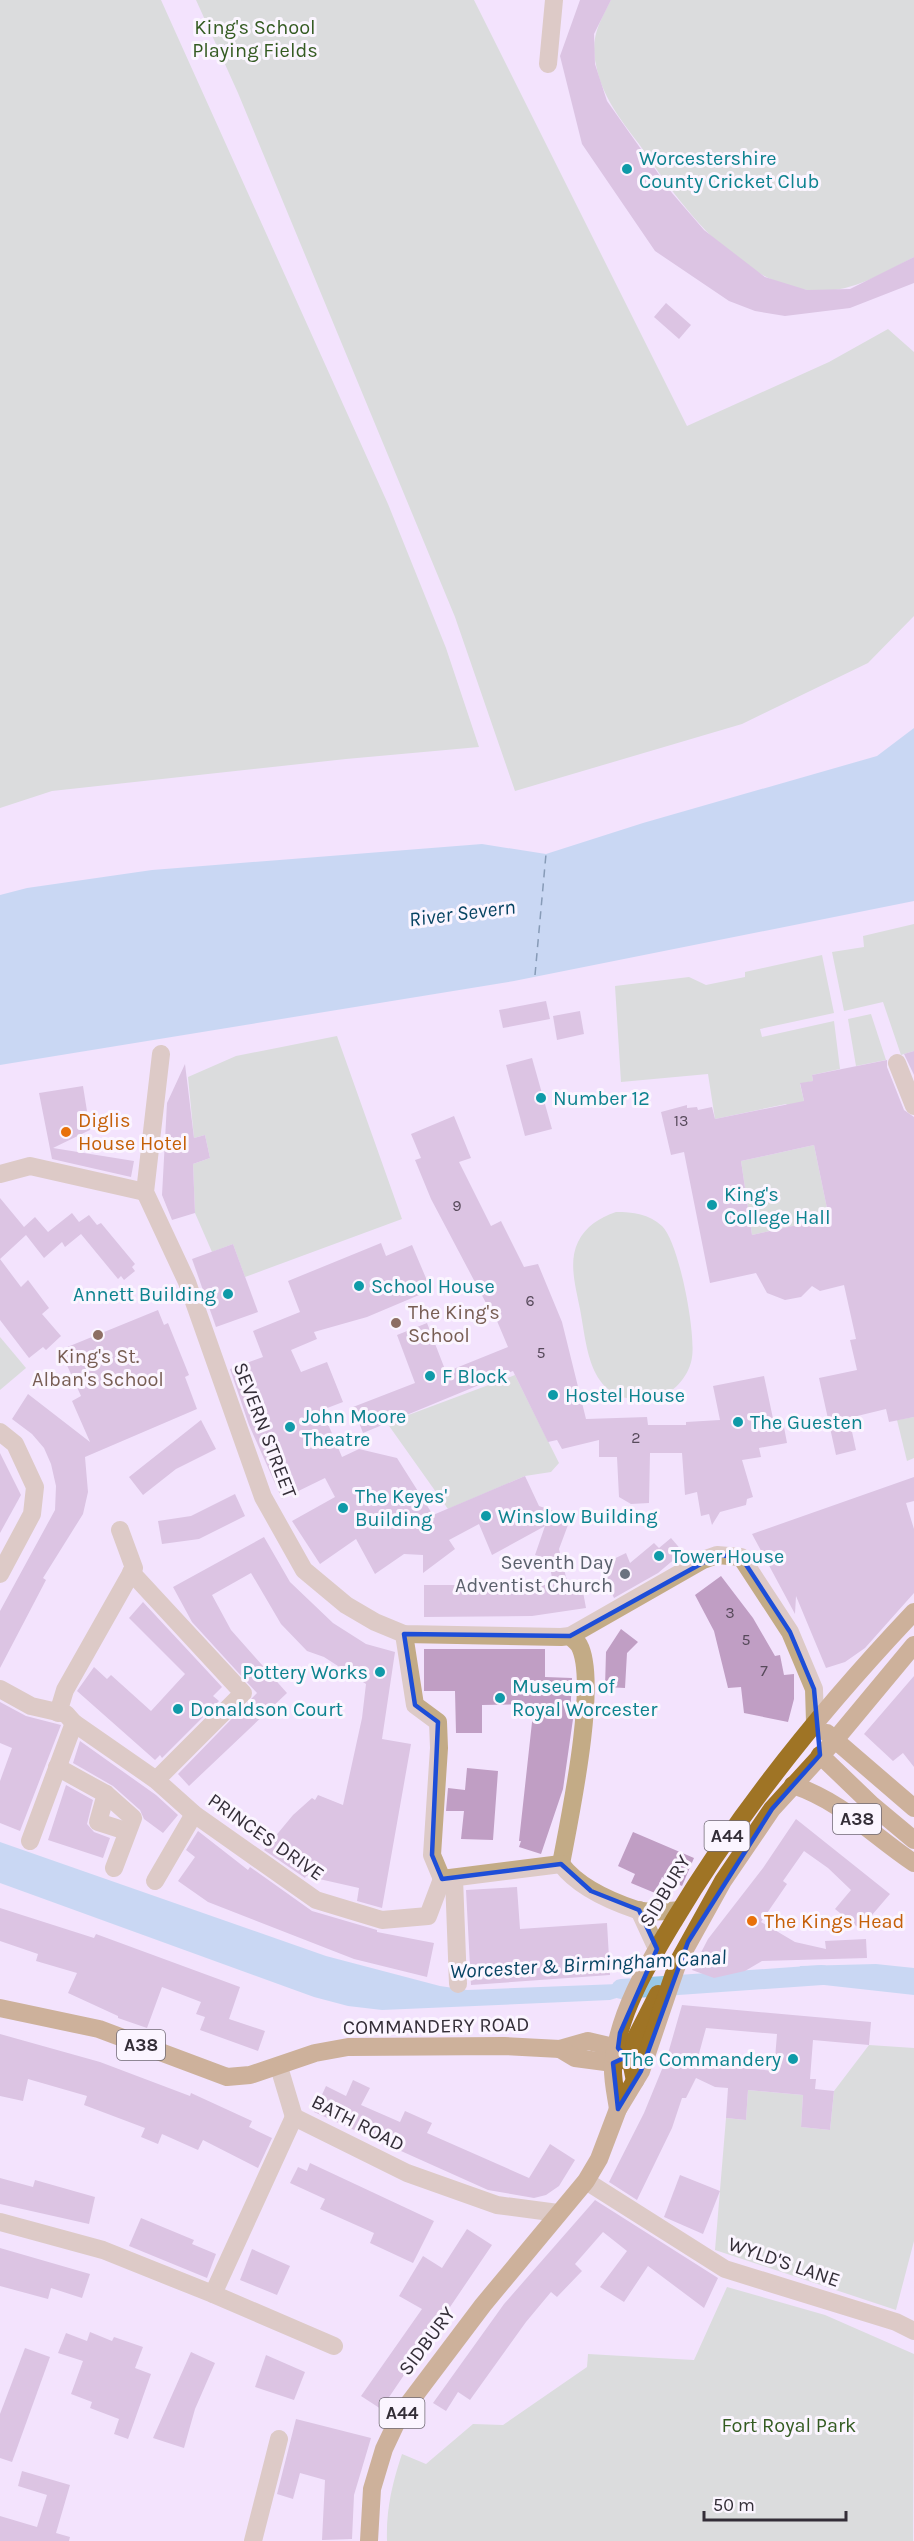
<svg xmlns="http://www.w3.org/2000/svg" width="914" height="2541" viewBox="0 0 914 2541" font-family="Karla,sans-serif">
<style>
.green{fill:#bed3b6}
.water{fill:#98c8e7}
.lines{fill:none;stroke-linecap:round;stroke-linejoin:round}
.canal{stroke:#98c8e7;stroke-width:20}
.ferry{stroke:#064362;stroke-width:1.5;stroke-dasharray:8 6;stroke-linecap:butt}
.building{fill:#c09ec4;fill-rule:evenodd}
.minor{stroke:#c3ab86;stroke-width:18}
.major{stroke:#9f7425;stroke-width:18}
.marked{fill:none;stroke:#1d4ed8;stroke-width:4.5;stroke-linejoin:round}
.culture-dot{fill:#0f9aa8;stroke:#fbf5ff;stroke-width:2}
.food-dot{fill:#e8710a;stroke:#fbf5ff;stroke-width:2}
.education-dot{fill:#8d6e63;stroke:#fbf5ff;stroke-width:2}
.worship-dot{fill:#6b7280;stroke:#fbf5ff;stroke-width:2}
.labels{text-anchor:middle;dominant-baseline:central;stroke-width:6;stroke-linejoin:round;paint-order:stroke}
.number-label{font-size:16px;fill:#574a5b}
.shield{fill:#fbf5ff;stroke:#706a74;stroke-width:1.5}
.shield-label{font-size:18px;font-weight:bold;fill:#342e38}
.park-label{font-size:20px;fill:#345b22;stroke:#fbf5ff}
.culture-label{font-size:20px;fill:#0d838f;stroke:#fbf5ff;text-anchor:start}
.food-label{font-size:20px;fill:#c56008;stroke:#fbf5ff;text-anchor:start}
.education-label{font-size:20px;fill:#785e54;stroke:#fbf5ff;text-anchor:start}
.street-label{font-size:20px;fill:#342e38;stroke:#fbf5ff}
.worship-label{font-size:20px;fill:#5b616d;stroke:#fbf5ff;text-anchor:end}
.water-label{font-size:21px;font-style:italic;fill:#064362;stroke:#fbf5ff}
</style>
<rect width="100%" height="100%" fill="#f3e3fd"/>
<g class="green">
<path d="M0,0H161L388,504L446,648L479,747L346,759L52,791L0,808Z"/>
<path d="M196,0H474L687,426L829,362L888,329L914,352V616L868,663L742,724L515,791L455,617L238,93Z"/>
<path d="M611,0H914V257C880,275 846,296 807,290C731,278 679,202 639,144C620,119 602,96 596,65C590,38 599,23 611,0Z"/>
<path d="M914,924V1051L901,1055L883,1002L844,1011L832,952L864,947L863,936Z"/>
<path d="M822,955L834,1013L760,1029L762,1037L834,1021L840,1069L812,1075L813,1081L800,1084L810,1127L786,1104L715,1119L708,1074L621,1082L615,986L689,977L706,985L745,977V972Z"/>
<path d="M871,1014L886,1060L856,1066L848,1019Z"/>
<path d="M337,1036L402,1219L245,1277L233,1244L212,1252L195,1213L193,1164L210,1158L205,1135L194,1138L188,1077L236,1056Z"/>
<path d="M814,1145L829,1218L752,1235L741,1161Z"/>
<path d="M616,1212C633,1212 649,1214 662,1226C679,1242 696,1333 692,1357C690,1374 676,1391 659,1398C651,1401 641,1401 632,1399C588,1393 587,1345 580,1309C576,1288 568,1262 578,1242C586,1226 599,1218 616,1212Z"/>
<path d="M0,1337L26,1368L0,1390Z"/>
<path d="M515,1375L559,1463L551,1472L525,1476L448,1509L387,1423Z"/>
<path d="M914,1417V1458L907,1461L897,1420Z"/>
<path d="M869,2045L914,2048V2241L896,2310L715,2250L726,2118L746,2120L748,2090L803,2095L801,2127L830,2130L834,2091Z"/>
<path d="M727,2287L825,2315L914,2354L913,2541H387C386,2510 392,2484 402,2454L426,2464L473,2424L503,2425L587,2367L588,2354L694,2360Z"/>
</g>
<g class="water">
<path d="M914,728V901L514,981L0,1065V895L27,888L152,870L482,844L546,854L643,823L877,756Z"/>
<path d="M0,1842L326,1956L440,1986L467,1990L618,1984L649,1988L610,2000L382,2010L348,2006L314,1997L0,1883Z"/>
<path d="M876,1964L914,1968V1995L797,1982L800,1966Z"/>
</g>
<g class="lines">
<path class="canal" d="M621,1989L822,1975"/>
<path class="ferry" d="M535,975L546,854"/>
</g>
<g class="building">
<path d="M580,0H611L594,34L595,64L607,101L672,193L704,230L765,277L807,290L850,289L914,257V283L850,308L785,316L755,311L729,301L655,251L582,144L560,56Z"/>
<path d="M666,303L691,325L679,339L654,317Z"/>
<path d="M546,1001L550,1019L503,1028L499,1010Z"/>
<path d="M580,1011L584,1034L557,1040L553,1016Z"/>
<path d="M914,1051V1075L904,1054Z"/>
<path d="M532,1058L552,1129L525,1136L506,1065Z"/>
<path d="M887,1060V1067L904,1110L914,1117V1417L889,1422L886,1409L849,1418L856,1450L836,1455L819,1378L857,1370L850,1340L856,1339L844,1285L820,1291L812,1286L801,1297L785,1300L767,1293L756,1273L710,1283L684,1152L671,1155L661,1112L687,1105V1108L697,1107L698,1110L712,1107L715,1119L804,1101L800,1083L813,1081L812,1075ZM814,1145L829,1218L752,1235L741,1161Z"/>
<path d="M185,1064L194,1138L205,1135L210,1158L193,1164L195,1213L172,1220L162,1195L167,1103Z"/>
<path d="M83,1086L90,1130L53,1148L134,1161L131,1177L52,1159L39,1093Z"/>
<path d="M454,1116L471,1158L459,1162L491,1226L501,1221L524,1267L538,1264L562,1322L586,1419L647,1417L648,1425H686V1422L720,1420L713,1386L764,1376L775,1428L784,1427L787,1443L759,1448L761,1457L742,1460L753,1497L747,1499L746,1505L720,1512L712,1525L709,1514L701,1516L697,1492L685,1495L682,1453H650L649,1503L631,1504L619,1497L617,1457H599V1440L562,1449L557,1440L548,1442L513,1371L363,1433L353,1407L415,1383L397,1335L427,1323L446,1372L508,1347L489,1302L486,1303L431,1199L415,1160L421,1158L411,1134Z"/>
<path d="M0,1198L24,1227L35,1217L48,1232L72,1213L79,1222L89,1215L97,1225L101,1223L135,1264L132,1267L135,1271L124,1280L121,1276L118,1279L81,1234L65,1247L62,1242L44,1258L26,1235L0,1259Z"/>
<path d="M381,1243L386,1256L412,1245L431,1290L367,1317L314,1332L317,1339L291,1350L301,1372L327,1362L343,1402L322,1410L342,1457L359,1449L397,1458L433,1515L525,1476L539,1506L571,1517L559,1549L568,1585L581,1581L586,1608L532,1616L424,1617V1585H553L549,1559L535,1555L545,1526L492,1555L479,1524L449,1540L455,1549L423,1573V1555L404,1554L375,1574L356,1539L320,1564L292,1521L335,1497L325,1478L282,1499L249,1425L230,1369L263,1357L253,1331L300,1312L288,1281Z"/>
<path d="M233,1244L258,1312L216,1327L192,1259Z"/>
<path d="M0,1259L21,1287L28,1280L49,1308L42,1314L61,1336L46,1350L43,1347L29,1358L0,1320Z"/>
<path d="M158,1310L164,1325L168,1323L189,1375L185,1377L197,1409L85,1457L88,1492L83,1514L43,1578L46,1580L0,1668V1611L55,1510L56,1486L51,1464L44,1448L32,1434L12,1419L28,1394L90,1442L72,1401L81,1396L60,1350Z"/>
<path d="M201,1420L216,1449L176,1469L143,1495L129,1477Z"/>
<path d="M0,1453L21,1495L0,1533Z"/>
<path d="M914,1477V1501L906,1503L914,1529V1593L865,1648L845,1662L826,1668L796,1596L795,1614L752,1534Z"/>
<path d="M235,1494L245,1516L199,1539L162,1544L158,1521L191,1516Z"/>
<path d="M264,1537L290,1582L333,1623L366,1644L395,1652L382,1739L411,1744L382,1908L357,1901L359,1888L306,1876L305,1878L264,1850L293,1815L312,1798L315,1800L318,1795L343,1805L362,1718L366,1684L324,1657L307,1651L281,1624L251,1573L212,1595L231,1630L287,1693L189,1786L178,1774L257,1693L192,1622L173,1587Z"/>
<path d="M671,1538L683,1552L658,1573L614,1598L599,1566L626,1553L630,1563L654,1543L659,1548Z"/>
<path d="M721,1576L753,1618L775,1656L780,1655L784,1675L794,1674V1699L788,1722L744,1713L741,1687L728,1688L714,1631L695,1595Z"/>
<path d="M143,1602L222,1687L213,1696L219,1701L162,1758L160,1755L155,1760L77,1691L94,1667L107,1679L111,1675L151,1711L185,1674L129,1618Z"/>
<path d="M621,1629L638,1642L627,1653L625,1688L605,1687L606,1652Z"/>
<path d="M424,1649H545V1677L572,1678L570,1719H573L563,1789L541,1854L519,1847L521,1841H519L534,1704L482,1705V1733H456L455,1691H424Z"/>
<path d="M914,1676V1767L903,1753L893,1761L864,1734Z"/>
<path d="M0,1702L26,1716L61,1725L20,1831L0,1823V1781L12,1748L0,1743Z"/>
<path d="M80,1741L156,1795L178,1815L163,1833L144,1819L140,1810L113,1786L73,1763Z"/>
<path d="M467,1768L498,1771L493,1840L461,1839L464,1811H446L448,1788L465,1790Z"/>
<path d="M66,1785L93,1800L87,1824L94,1832L110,1838L103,1858L48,1840Z"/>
<path d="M796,1819L890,1894L860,1929L835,1909L851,1890L828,1868L804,1851L783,1881L787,1884L761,1922L795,1942L826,1949L825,1941L866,1939L867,1958L762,1961L745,1971L714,1978L692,1970L708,1939L763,1868Z"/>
<path d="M198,1831L248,1870L250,1867L312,1911L377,1930V1932L434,1943L427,1977L354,1959L208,1902L178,1881L195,1857L186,1850Z"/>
<path d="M633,1832L694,1858L682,1886L662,1877L655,1893L631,1883L635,1874L618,1866Z"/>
<path d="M517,1887L520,1929L607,1923L610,1975L471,1985L466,1890Z"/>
<path d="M0,1908L94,1938L96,1934L240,1987L229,2019L265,2031L258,2051L200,2030L205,2017L196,2014L201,2002L162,1987L147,2028L118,2018V2016L68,1993L77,1973L36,1961L38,1954L0,1941Z"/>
<path d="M682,2005L871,2022L869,2045L813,2040L810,2079H816L815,2089L834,2091L830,2130L801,2127L803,2095L748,2090L746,2120L726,2118L728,2088L715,2087L696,2078L686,2098H682L672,2128L637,2200L609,2182L644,2113L667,2057ZM706,2028L777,2034L774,2071L725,2066V2063L697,2061Z"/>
<path d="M0,2034L100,2062L190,2096L191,2093L252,2121L249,2127L272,2138L258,2168L203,2140L198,2150L162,2134L158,2144L141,2137L145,2128L84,2105L87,2096L28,2079L23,2101L0,2096Z"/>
<path d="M353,2080L370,2088L361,2105L400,2122L405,2111L432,2123L427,2133L529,2178L550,2144L575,2160L559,2186L546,2195L534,2198L488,2190L314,2112L326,2086L346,2096Z"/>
<path d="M310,2163L434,2221L413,2263L370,2243L374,2233L320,2209L325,2199L290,2183L298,2167L307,2171Z"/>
<path d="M680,2175L720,2191L703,2234L664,2217Z"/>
<path d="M0,2178L33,2187L35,2180L95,2197L89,2224L0,2204Z"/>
<path d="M595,2200L718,2278L704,2308L648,2266L624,2302L600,2287L627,2251L603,2232L575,2264L582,2271L557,2297L551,2292L526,2322L470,2400L458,2392L446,2411L433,2403L504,2304Z"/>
<path d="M141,2218L194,2240L192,2244L216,2254L207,2278L129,2246Z"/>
<path d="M467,2229L492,2245L381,2409L361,2396L422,2309L399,2296L423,2256L442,2268Z"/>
<path d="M0,2248L90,2274L82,2298L51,2288L48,2299L0,2286Z"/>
<path d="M252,2249L290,2266L277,2295L240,2280Z"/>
<path d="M90,2332L112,2341L114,2337L143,2347L135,2368L151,2374L128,2439L114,2434L119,2419L90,2408L92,2402L71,2394L83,2361L58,2353L66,2333L87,2341Z"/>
<path d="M25,2348L50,2357L12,2462L0,2458V2414Z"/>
<path d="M191,2352L215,2363L195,2409L184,2448L153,2438Z"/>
<path d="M266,2355L305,2372L294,2400L255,2387Z"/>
<path d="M296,2419L371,2438L354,2495L352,2539L322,2540L325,2480L300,2473L293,2499L277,2494Z"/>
<path d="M22,2471L70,2485L56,2533L70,2537L69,2541H0V2516L37,2527L47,2495L18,2486Z"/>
</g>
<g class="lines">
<g class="minor">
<path d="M548,64L554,0"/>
<path d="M161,1054L145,1192L187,1282L263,1497L304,1570L346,1605L375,1622L404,1634L561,1637L570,1636L703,1560L717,1555L741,1557L790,1632L814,1689L815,1722"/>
<path d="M897,1063L914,1106"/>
<path d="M0,1174L30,1166L145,1192"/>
<path d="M0,1432L15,1444L35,1487L32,1514L0,1574"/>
<path d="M131,1572L243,1693L156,1780"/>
<path d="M404,1634L415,1705L438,1722L439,1748L432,1855L442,1879"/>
<path d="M0,1689L31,1706L66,1714L74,1723L156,1780L194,1814L316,1900L382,1920L428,1916L442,1879L561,1864"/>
<path d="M58,1713L65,1690L134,1568L120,1530"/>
<path d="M57,1767L106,1794L133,1818L114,1868"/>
<path d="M106,1794L98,1822L126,1831"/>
<path d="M30,1841L74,1723"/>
<path d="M561,1864C569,1821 599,1681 579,1645C577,1642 573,1639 570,1636"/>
<path d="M561,1864C578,1887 610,1901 637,1910C650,1913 667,1911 680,1910"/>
<path d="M454,1878L458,1984"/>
<path d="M155,1881L194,1814"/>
<path d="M639,1910L657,1949"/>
<path d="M279,2067L294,2117"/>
<path d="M294,2117L407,2173L497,2205L558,2213"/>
<path d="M586,2181L725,2269L896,2322L914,2331"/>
<path d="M0,2222L103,2250L213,2294L294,2117"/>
<path d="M213,2294L334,2346"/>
<path d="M253,2541L279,2439"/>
</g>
<g class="major">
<path d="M827,1733L914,1808"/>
<path d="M820,1755L872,1805L914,1840"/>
<path d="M793,1785C843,1802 872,1835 914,1863"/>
<path d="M0,2008L99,2029L227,2077L250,2075L315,2053L348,2047L504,2046L560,2049L588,2041L618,2048L632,2066L635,2081"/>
<path d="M560,2049L575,2058L613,2063"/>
<path d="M617,2062L626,2057L658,1994"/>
<path d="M618,2109C616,2095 612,2079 613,2064C619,2011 648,1964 675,1919C742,1807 824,1707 914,1612"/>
<path d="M369,2541L372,2489L384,2449L400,2415L483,2305L586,2181L599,2159L618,2109L641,2071L678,1962L723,1881L772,1809L835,1740L914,1645"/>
</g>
</g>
<path d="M0 0H914V2541H0ZM717,1555L741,1557L790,1632L814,1689L820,1755L772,1809L688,1942L641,2071L618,2109L613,2063L626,2057L618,2048L620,2033L657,1949L639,1910L591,1891L561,1864L442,1879L432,1855L438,1722L415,1705L404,1634L570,1636Z" fill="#f3e3fd" fill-opacity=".55" fill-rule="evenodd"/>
<path class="marked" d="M717,1555L741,1557L790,1632L814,1689L820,1755L772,1809L688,1942L641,2071L618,2109L613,2063L626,2057L618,2048L620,2033L657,1949L639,1910L591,1891L561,1864L442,1879L432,1855L438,1722L415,1705L404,1634L570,1636Z"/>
<g class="culture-dot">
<circle cx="627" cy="169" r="6"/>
<circle cx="541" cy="1098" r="6"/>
<circle cx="712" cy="1205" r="6"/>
<circle cx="359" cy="1286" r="6"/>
<circle cx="228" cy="1294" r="6"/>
<circle cx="430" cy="1376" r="6"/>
<circle cx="553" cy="1395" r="6"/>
<circle cx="738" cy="1422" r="6"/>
<circle cx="290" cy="1427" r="6"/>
<circle cx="343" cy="1508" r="6"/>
<circle cx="486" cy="1516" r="6"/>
<circle cx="659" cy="1556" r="6"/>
<circle cx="380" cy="1672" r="6"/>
<circle cx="500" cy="1698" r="6"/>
<circle cx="178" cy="1709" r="6"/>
<circle cx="793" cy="2059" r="6"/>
</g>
<g class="food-dot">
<circle cx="66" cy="1132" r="6"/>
<circle cx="752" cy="1921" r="6"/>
</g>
<g class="education-dot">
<circle cx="396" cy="1323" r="6"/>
<circle cx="98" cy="1335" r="6"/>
</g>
<circle class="worship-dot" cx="625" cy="1574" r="6"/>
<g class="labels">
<g class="number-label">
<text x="681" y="1120">13</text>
<text x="457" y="1205">9</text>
<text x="530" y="1300">6</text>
<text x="541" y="1352">5</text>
<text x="636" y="1437">2</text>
<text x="730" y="1612">3</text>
<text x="746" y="1639">5</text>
<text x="764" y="1670">7</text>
</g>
<g class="shield">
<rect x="833" y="1804" width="48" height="30" rx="4.5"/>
<rect x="704.5" y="1821" width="45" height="30" rx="4.5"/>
<rect x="117" y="2030" width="48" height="30" rx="4.5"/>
<rect x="379.5" y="2398" width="45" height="30" rx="4.5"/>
</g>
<g class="shield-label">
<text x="857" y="1819">A38</text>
<text x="727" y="1836">A44</text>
<text x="141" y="2045">A38</text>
<text x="402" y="2413">A44</text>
</g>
<g class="park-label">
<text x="255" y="27">King's School<tspan x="255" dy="23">Playing Fields</tspan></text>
<text x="789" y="2425">Fort Royal Park</text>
</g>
<g class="culture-label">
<text x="639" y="158">Worcestershire<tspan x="639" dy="23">County Cricket Club</tspan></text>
<text x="553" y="1098">Number 12</text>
<text x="724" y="1194">King's<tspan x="724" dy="23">College Hall</tspan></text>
<text x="371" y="1286">School House</text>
<text x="216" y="1294" text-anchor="end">Annett Building</text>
<text x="442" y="1376">F Block</text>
<text x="565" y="1395">Hostel House</text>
<text x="302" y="1416">John Moore<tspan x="302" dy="23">Theatre</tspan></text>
<text x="750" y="1422">The Guesten</text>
<text x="355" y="1496">The Keyes'<tspan x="355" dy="23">Building</tspan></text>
<text x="498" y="1516">Winslow Building</text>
<text x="671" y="1556">Tower House</text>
<text x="368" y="1672" text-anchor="end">Pottery Works</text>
<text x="512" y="1686">Museum of<tspan x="512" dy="23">Royal Worcester</tspan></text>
<text x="190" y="1709">Donaldson Court</text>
<text x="781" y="2059" text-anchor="end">The Commandery</text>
</g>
<g class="food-label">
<text x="78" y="1120">Diglis<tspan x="78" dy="23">House Hotel</tspan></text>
<text x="764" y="1921">The Kings Head</text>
</g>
<g class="education-label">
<text x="408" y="1312">The King's<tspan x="408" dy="23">School</tspan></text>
<text x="98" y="1356" text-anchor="middle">King's St.<tspan x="98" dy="23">Alban's School</tspan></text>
</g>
<g class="street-label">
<text transform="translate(265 1430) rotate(69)">SEVERN STREET</text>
<text transform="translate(266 1837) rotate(35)">PRINCES DRIVE</text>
<text transform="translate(665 1891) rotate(-59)">SIDBURY</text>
<text transform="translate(436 2026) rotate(-1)">COMMANDERY ROAD</text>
<text transform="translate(358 2123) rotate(27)">BATH ROAD</text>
<text transform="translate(784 2262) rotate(19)">WYLD'S LANE</text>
<text transform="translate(427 2341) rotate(-53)">SIDBURY</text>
</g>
<g class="worship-label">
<text x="613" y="1562">Seventh Day<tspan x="613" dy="23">Adventist Church</tspan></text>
</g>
<g class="water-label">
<text transform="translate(462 913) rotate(-7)">River Severn</text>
<text transform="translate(588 1964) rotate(-3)">Worcester &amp; Birmingham Canal</text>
</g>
</g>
<path d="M704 2511v9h142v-9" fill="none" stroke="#342e38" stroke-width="3"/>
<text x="713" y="2511" font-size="18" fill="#342e38" stroke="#fbf5ff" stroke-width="4.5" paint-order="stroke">50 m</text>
</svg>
